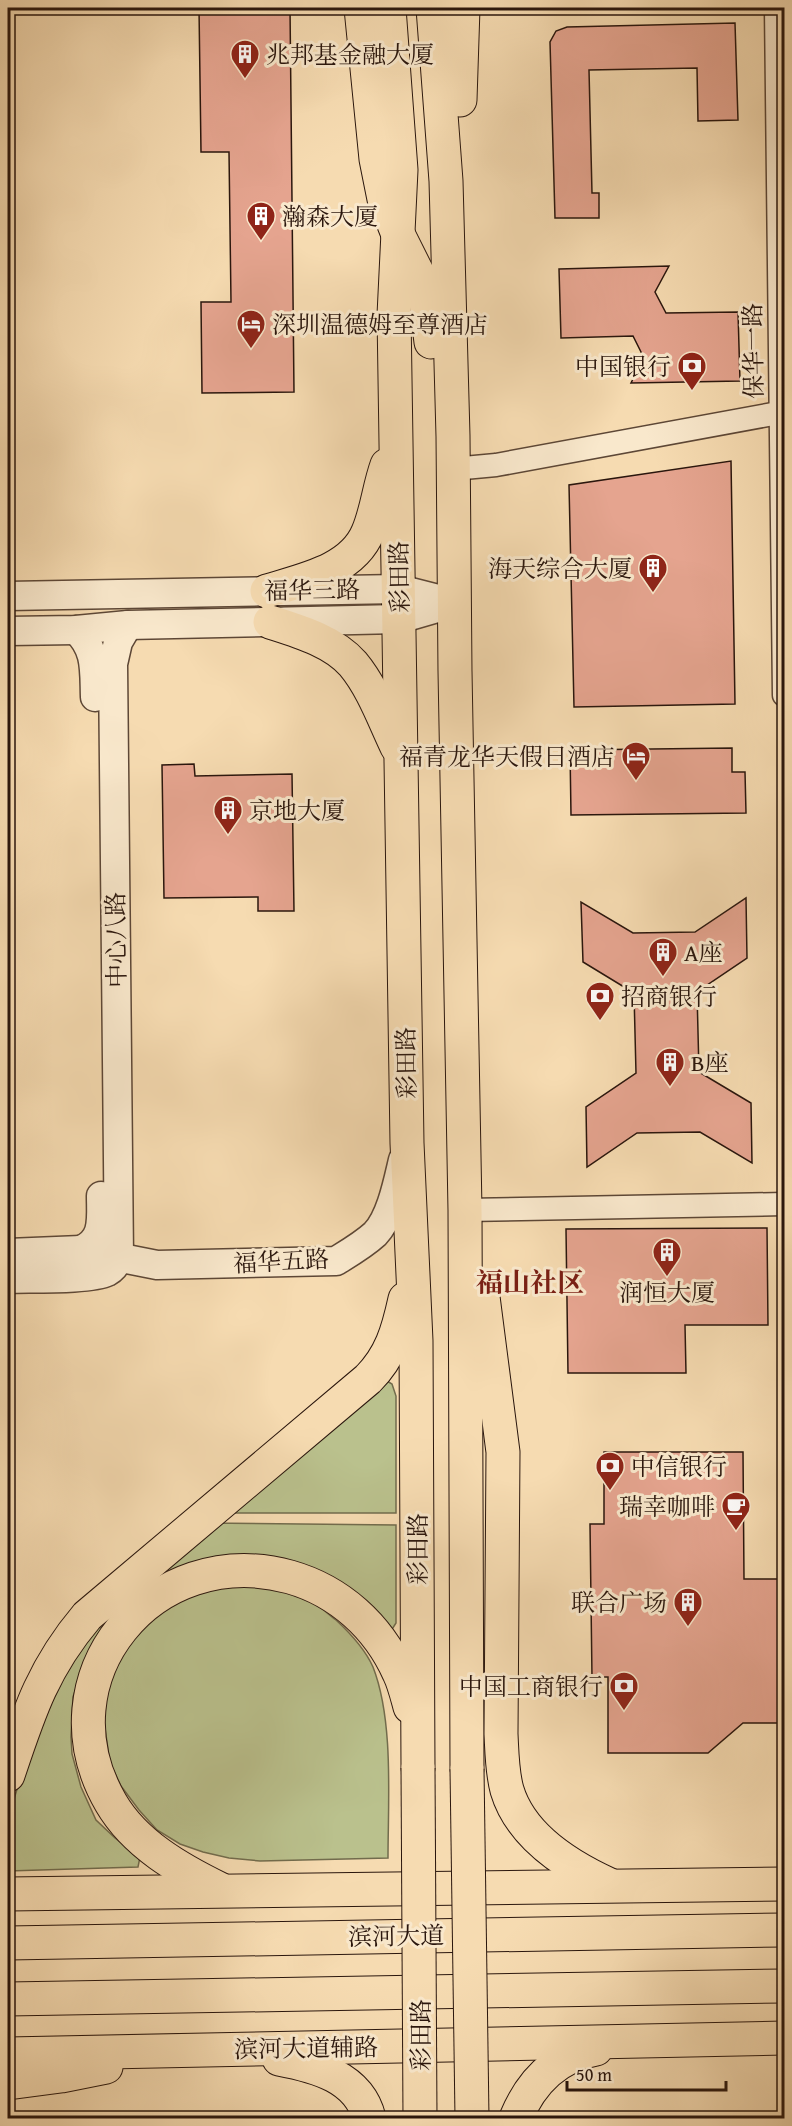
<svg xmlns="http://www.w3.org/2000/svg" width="792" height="2126" viewBox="0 0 792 2126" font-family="'Gentium Book Plus','Noto Serif SC',serif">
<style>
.green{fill:#bac18d;stroke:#726c4d;stroke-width:1.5}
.building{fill:#e5a48f;stroke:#2a160d;stroke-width:1.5}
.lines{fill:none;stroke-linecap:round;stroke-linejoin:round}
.minor-casing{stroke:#5d4736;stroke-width:25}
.tertiary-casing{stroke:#5d4736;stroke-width:31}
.primary-casing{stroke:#2a160d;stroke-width:35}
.trunk-casing{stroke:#2a160d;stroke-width:35}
.minor{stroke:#f9e8cc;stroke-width:22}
.tertiary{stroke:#f9e8cc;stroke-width:28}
.primary{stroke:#f6dbb1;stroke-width:33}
.trunk{stroke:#f6dbb1;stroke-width:33}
.primary-bridge-casing{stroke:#2a160d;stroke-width:35;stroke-linecap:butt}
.primary-bridge{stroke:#f6dbb1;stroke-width:33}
.labels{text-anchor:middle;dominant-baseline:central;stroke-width:6;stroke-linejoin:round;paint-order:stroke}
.poi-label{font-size:24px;fill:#2a160d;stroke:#f9e8cc;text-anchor:start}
.street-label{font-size:24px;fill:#2a160d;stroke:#f9e8cc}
.quarter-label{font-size:27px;font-weight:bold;fill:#7a1f14;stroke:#f9e8cc}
</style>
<rect width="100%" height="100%" fill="#f6dbb1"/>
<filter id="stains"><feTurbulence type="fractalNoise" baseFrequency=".00333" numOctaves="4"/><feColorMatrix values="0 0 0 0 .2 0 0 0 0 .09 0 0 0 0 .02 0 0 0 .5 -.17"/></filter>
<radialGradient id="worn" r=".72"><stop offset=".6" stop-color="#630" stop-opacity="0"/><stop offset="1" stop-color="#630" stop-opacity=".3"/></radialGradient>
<g class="green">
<path d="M387,1381L392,1384L396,1396V1513H214Z"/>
<path d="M204,1523L396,1525V1623L391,1631L299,1563L257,1555L214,1558L190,1564L85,1661L73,1697L71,1737L72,1754L81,1787L96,1820L115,1838L140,1857L138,1867L8,1871V1812L14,1799L41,1713L77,1645Z"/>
<path d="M254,1581C273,1587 294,1592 311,1601C320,1606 328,1614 336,1620C350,1633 365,1649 373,1667C394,1721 388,1801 388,1858L260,1861L229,1858L203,1852L180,1844L157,1830L139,1810L121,1786L110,1763L104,1721L106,1696L113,1674L124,1650L173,1597Z"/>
</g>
<g class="building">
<path d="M199,8H290L294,392L202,393L201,302H231L229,152H201Z"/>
<path d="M735,23L738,120L698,121L697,68L589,70L592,193H599V218H555L550,42L556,31L567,27Z"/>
<path d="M669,266L655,292L666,313L738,312L740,381L631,383L644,358L633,336L561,338L559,269Z"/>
<path d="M731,461L735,704L574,707L569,485Z"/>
<path d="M732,748V772H745L746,813L571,815L570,750Z"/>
<path d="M194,764L195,776L292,774L294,911H258V897L164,898L162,765Z"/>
<path d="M746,898L747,958L697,992L699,1072L751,1103L752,1163L700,1132L637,1133L587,1167L586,1107L636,1073L634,993L583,962L581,902L633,933L695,932Z"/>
<path d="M767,1228L768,1325H685L686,1373H568L566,1229Z"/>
<path d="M604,1452H743L744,1579H784V1723H743L708,1753H608V1677H592L590,1524H604Z"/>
</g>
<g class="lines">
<g class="minor-casing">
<g id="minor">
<path d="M776,8L784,695"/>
<path d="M453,469L496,465L784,412"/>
<path d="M465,1210L784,1204"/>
</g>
</g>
<g class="tertiary-casing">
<g id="tertiary">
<path d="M8,596L399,589L454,603"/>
<path d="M76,630C97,649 94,671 95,697"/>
<path d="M8,631L76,630L128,625L399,619L454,603"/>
<path d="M81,1250C105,1240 101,1218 101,1196"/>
<path d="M8,1253L81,1250L157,1265L336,1261C349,1253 363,1245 375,1234C391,1218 398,1181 403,1160"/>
<path d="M8,1279C29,1278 91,1280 107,1272C114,1268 115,1265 119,1258L113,664L118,642L128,625"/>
</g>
</g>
<g class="primary-casing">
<g id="primary">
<path d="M361,8L376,159L384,199L397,232L424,286L431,342"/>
<path d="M389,8L401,170L394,315L407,1143L416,1341L418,1768"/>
<path d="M433,8L446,181L453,436L455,671L465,1210L467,1769"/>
<path d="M460,100L463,8"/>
<path d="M267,591C302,580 352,571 368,532C377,511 379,487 387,465"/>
<path d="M270,622C298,631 333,641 353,664C373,688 384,720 397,747"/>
<path d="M482,1289L503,1452L501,1734C502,1753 502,1772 507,1790C521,1837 568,1866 610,1885"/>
<path d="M8,1775C29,1712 43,1668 87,1616L368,1379C391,1356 398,1331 405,1299"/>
<path d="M220,1889C179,1869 135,1844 111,1803C38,1678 153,1539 290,1577C339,1591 378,1626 399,1673C404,1683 407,1696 410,1707"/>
<path d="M8,1894L784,1884"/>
<path d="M8,2054L784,2038"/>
<path d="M279,2059C316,2066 359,2077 369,2118"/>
<path d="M8,2083L61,2076L106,2067"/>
<path d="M516,2118C531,2082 556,2056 596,2049"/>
</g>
</g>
<g class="trunk-casing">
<g id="trunk">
<path d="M8,1943L784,1930"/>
<path d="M8,1999L784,1986"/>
</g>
</g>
<use href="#minor" class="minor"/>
<use href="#tertiary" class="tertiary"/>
<use href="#primary" class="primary"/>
<use href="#trunk" class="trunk"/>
<g class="primary-bridge-casing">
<g id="primary-bridge">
<path d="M418,1768L420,2118"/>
<path d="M467,1769L472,2118"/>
</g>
</g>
<use href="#primary-bridge" class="primary-bridge"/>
</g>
<defs>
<g id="building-pin" transform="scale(1.5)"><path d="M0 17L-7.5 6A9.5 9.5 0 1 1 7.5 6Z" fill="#8f2418" stroke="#f9e8cc"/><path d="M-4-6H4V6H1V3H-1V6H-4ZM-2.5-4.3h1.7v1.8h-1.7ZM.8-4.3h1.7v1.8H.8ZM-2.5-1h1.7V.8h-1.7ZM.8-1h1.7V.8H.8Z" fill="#fff"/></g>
<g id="hotel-pin" transform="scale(1.5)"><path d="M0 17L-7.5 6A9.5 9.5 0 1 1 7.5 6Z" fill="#8f2418" stroke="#f9e8cc"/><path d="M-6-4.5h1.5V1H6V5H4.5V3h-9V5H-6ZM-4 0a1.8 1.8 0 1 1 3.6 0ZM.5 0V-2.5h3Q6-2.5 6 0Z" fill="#fff"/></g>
<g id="bank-pin" transform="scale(1.5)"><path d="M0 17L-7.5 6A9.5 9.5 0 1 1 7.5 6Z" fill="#8f2418" stroke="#f9e8cc"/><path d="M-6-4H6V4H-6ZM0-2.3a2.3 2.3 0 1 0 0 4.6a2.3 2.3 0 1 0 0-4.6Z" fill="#fff"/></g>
<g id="cafe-pin" transform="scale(1.5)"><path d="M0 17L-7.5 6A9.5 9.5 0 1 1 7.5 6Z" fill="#8f2418" stroke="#f9e8cc"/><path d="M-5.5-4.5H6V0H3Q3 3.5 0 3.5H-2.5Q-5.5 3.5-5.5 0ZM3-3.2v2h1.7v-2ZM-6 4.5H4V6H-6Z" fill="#fff"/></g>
</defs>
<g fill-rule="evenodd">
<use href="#building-pin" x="245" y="54"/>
<use href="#building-pin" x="261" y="216"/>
<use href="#hotel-pin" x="251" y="324"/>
<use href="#bank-pin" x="692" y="366"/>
<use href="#building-pin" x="653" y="568"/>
<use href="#hotel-pin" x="636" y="756"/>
<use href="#building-pin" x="228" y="810"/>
<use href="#building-pin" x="663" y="952"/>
<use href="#bank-pin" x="600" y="996"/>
<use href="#building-pin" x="670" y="1062"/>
<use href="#building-pin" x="667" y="1252"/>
<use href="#bank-pin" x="610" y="1466"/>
<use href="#cafe-pin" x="736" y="1506"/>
<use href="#building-pin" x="688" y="1602"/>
<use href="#bank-pin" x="624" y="1686"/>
</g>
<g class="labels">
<g class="poi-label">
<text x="266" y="54">兆邦基金融大厦</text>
<text x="282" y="216">瀚森大厦</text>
<text x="272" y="324">深圳温德姆至尊酒店</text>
<text x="671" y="366" text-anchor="end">中国银行</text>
<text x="632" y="568" text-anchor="end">海天综合大厦</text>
<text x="615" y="756" text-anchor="end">福青龙华天假日酒店</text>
<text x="249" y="810">京地大厦</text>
<text x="684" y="952">A座</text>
<text x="621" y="996">招商银行</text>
<text x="691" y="1062">B座</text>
<text x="667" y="1292" text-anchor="middle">润恒大厦</text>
<text x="631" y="1466">中信银行</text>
<text x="715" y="1506" text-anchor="end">瑞幸咖啡</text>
<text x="667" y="1602" text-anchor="end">联合广场</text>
<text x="603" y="1686" text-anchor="end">中国工商银行</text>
</g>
<g class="street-label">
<text transform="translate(753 351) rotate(-91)">保华一路</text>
<text transform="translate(399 577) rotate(-91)">彩田路</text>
<text transform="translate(312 590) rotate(-1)">福华三路</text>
<text transform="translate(116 940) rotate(-91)">中心八路</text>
<text transform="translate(406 1063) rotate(-91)">彩田路</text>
<text transform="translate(281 1261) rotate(-3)">福华五路</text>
<text transform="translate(417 1549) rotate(-90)">彩田路</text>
<text transform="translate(396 1936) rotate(-1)">滨河大道</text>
<text transform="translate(420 2035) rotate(-90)">彩田路</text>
<text transform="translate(306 2048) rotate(-1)">滨河大道辅路</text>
</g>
<g class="quarter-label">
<text x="530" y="1282">福山社区</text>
</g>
</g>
<rect width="792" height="2126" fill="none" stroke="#f6dbb1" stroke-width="30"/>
<rect x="9" y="9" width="774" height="2108" fill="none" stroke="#2a160d" stroke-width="3"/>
<rect x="15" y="15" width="762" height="2096" fill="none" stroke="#2a160d" stroke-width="1.5"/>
<path d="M567 2081v9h159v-9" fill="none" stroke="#2a160d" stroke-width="3"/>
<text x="576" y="2081" font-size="18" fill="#2a160d" stroke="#f9e8cc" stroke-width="4.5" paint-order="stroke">50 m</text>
<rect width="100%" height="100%" filter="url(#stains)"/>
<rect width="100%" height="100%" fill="url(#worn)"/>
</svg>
